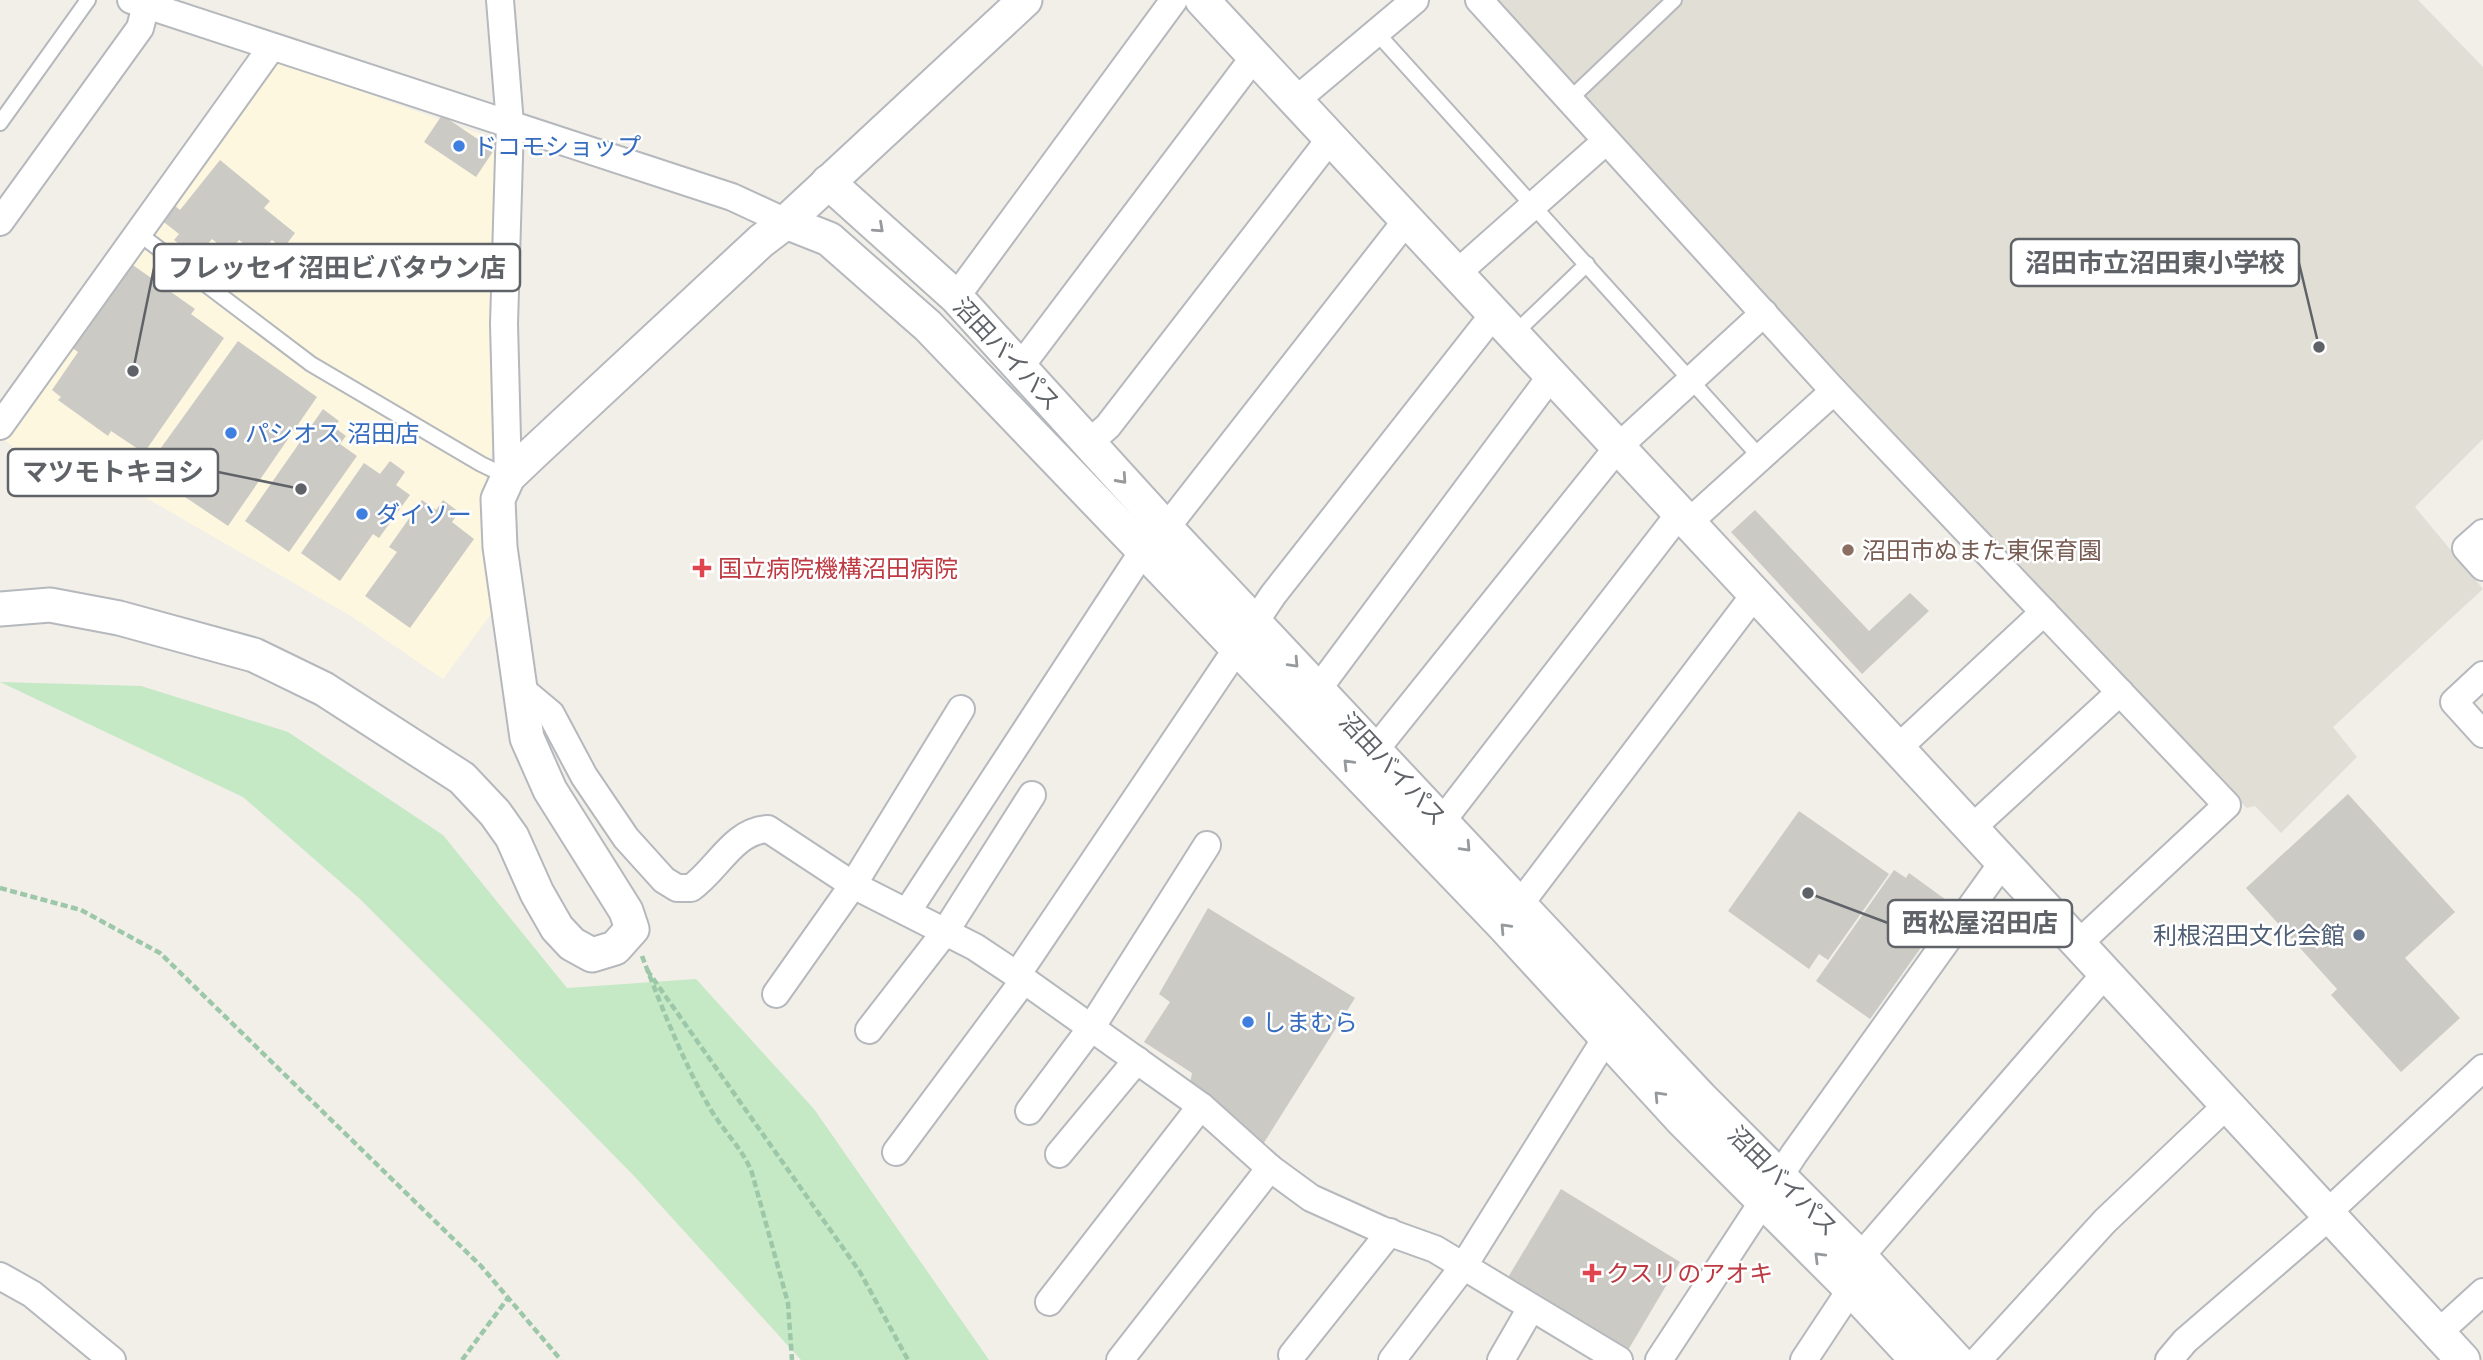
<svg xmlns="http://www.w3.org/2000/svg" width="2483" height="1360" viewBox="0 0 2483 1360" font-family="Montserrat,'Noto Sans JP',sans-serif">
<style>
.commercial{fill:#fef7e0}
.education{fill:#e1ded6}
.green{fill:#c5e8c5}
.building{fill:#cccac5}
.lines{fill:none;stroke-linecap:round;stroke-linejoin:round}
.service-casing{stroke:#b5b8bc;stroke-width:18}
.minor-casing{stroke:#b5b8bc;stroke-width:30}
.tertiary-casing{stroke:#b5b8bc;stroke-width:37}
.path{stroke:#9cc7a9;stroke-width:4.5;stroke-dasharray:7 3.5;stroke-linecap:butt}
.service{stroke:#fff;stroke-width:14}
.minor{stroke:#fff;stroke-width:26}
.tertiary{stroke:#fff;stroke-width:33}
.oneway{stroke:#979a9d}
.shop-dot{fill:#3f7fe0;stroke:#fff;stroke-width:2.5}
.education-dot{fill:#8d6e63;stroke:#fff;stroke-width:2.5}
.health-dot{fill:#e0444e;stroke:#fff;stroke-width:2.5}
.service-dot{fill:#5c6f8a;stroke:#fff;stroke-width:2.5}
.labels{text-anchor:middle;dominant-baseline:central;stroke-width:5;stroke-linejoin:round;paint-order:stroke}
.shop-label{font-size:24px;fill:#366cbe;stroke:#fff;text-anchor:start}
.street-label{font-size:24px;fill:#5f6368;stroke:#fff}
.education-label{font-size:24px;fill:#785e54;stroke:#fff;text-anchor:start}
.health-label{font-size:24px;fill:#be3a42;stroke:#fff;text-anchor:start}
.service-label{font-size:24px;fill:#4e5e75;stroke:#fff;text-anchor:end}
.leader{fill:none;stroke:#5f6368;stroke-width:2.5}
.callout-dot{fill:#5f6368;stroke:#fff;stroke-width:2.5}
.callout{fill:#fff;stroke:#5f6368;stroke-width:2.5}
.callout-label{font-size:26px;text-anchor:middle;font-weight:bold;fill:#5f6368}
</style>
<rect width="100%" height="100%" fill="#f1efe8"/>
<path class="commercial" d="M279,62L494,139V438L485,494L497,606L443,679L351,616L134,491L23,454L3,439L268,68Z"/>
<path class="education" d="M1492,0H2418L2483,67V439L2415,507L2483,589L2333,727L2357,757L2281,833L2255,806L2247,808L2218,781L1917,466Z"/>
<path class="green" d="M0,682L141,686L288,732L443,835L567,988L696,979L814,1109L989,1360H801L635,1177L492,1031L360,899L243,797Z"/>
<g class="building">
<path d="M442,115L494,150L476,177L424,142Z"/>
<path d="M220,160L270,201L264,208L295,233L283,249L272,240L259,256L239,240L229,253L212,239L196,258L174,240L179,234L160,219L173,204L180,210Z"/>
<path d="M130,263L195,309L191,314L224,338L144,453L111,431L108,436L58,400L61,397L52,390L78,352L71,347Z"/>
<path d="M238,341L317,397L228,526L145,470Z"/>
<path d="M323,409L339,421L334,427L346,436L340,444L357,456L289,552L245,521Z"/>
<path d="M390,461L405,472L396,485L410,495L379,538L373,534L340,581L301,553L364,463L380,474Z"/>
<path d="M422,500L436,510L443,500L459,512L452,522L474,539L410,628L365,596L397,552L389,547Z"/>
<path d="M1755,510L1869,631L1910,593L1929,611L1862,674L1731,532Z"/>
<path d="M2348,794L2455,912L2405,958L2460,1018L2401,1072L2331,995L2337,989L2246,888Z"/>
<path d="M1799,811L1889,874L1828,960L1819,954L1809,969L1728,911Z"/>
<path d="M1894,870L1906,878L1909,873L1949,902L1948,905L1950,907L1870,1019L1816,981Z"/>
<path d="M1208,908L1355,998L1260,1149L1190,1083L1192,1073L1144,1042L1170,1002L1159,994Z"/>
<path d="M1561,1189L1680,1262L1624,1357L1504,1284Z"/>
</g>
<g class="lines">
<g class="service-casing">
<g id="service">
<path d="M1376,32L1760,457"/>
<path d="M1569,100L1674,0"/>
<path d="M0,123L88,0"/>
<path d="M138,233L311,364L481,464L508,477"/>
<path d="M1513,335L1587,264"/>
</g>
</g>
<g class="minor-casing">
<g id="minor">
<path d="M131,0L732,197L786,222"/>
<path d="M500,0L510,124L504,324L508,477"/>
<path d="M1479,0L1834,391L2227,805L2078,944"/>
<path d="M1295,101L1415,0"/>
<path d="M0,222L140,28L146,5"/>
<path d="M1456,274L1606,141"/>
<path d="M956,297L1174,0"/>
<path d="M1020,367L1254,57"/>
<path d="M0,426L271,48"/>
<path d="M1089,443L1108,426L1330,139"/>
<path d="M1689,522L1834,391"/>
<path d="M1166,528L1406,221"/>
<path d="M2483,533L2466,548L2483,567"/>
<path d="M2483,675L2454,702L2483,734"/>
<path d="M520,688L551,714L584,776L626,838L664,880L677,888H691C718,869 733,831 768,829L853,885L975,947L1017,975L1201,1106L1270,1168L1311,1198L1382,1230L1435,1249L1619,1360"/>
<path d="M1318,689L1551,376"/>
<path d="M1898,748L2044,612"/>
<path d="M1375,750L1618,447L1764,313"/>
<path d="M1442,821L1680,513"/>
<path d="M1972,828L2120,692"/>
<path d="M1520,904L1755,594"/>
<path d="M907,912L1143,551"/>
<path d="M1017,975L1273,595L1493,315"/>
<path d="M776,994L853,885L961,709"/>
<path d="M869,1030L945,932L1032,795"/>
<path d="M1029,1111L1091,1028L1207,845"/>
<path d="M896,1152L1024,980"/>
<path d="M1059,1154L1137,1060"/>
<path d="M2327,1213L2483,1068"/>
<path d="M1860,1257L2105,974"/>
<path d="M0,1276L32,1294L112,1360"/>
<path d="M1049,1302L1201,1106"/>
<path d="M2438,1333L2483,1292"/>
<path d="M1292,1355L1390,1232"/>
<path d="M1120,1360L1270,1168"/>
<path d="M1392,1360L1463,1267L1606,1038"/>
<path d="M1501,1360L1531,1308"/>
<path d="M1659,1360L1794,1154L2003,862"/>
<path d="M1804,1360L1851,1289"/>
<path d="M1978,1360L2105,1221L2227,1105"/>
<path d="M2169,1360L2185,1341L2330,1216"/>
</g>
</g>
<g class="tertiary-casing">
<g id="tertiary">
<path d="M1202,0L1755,594L2463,1360"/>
<path d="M828,182L956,297L1166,528L1701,1098L1866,1263L1956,1360"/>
<path d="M786,222L829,239L928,326L1503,925L1683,1121L1851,1289L1917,1360"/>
<path d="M0,609L50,605L119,618L254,655L324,689L462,778L495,813L512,837L537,893L557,928L572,944L592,955L615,948L632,929L626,911L550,790L527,738L500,547L498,499L508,477L531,455L761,241L786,222L1025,0"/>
</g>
</g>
<g class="path">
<path d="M0,888L81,910L160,953L481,1266L561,1360"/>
<path d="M642,956C662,1008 683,1062 711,1110C724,1132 743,1149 752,1173L788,1303L792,1360"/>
<path d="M647,970L860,1272L908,1360"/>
<path d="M462,1360L508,1298"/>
</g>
<use href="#service" class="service"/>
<use href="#minor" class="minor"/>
<use href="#tertiary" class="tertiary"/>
</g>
<defs><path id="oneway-chevron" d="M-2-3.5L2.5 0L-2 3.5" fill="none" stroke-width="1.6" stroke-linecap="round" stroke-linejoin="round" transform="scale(1.75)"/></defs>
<g class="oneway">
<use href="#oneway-chevron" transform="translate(879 228) rotate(42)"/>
<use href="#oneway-chevron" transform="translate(1122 479) rotate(48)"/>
<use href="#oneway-chevron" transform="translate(1294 663) rotate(47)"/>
<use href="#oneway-chevron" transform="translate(1348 764) rotate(-134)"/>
<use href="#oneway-chevron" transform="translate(1466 847) rotate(47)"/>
<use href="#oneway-chevron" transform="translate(1505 928) rotate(-133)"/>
<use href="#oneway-chevron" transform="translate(1659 1096) rotate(-133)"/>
<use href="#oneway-chevron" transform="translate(1819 1257) rotate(-135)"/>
</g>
<g class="shop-dot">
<circle cx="459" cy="146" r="7"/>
<circle cx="231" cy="433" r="7"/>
<circle cx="362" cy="514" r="7"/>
<circle cx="1248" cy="1022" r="7"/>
</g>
<circle class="education-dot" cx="1848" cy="550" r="7"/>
<g class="health-dot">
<path d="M698.5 557.5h7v7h7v7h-7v7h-7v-7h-7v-7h7z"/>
<path d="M1588.5 1262.5h7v7h7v7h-7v7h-7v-7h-7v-7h7z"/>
</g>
<circle class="service-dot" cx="2359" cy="935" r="7"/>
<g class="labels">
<g class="shop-label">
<text x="473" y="146">ドコモショップ</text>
<text x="245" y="433">パシオス 沼田店</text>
<text x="376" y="514">ダイソー</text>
<text x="1262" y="1022">しまむら</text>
</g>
<g class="street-label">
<text transform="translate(1007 354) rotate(47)">沼田バイパス</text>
<text transform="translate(1393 769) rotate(47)">沼田バイパス</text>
<text transform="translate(1783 1181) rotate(45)">沼田バイパス</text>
</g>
<g class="education-label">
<text x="1862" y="550">沼田市ぬまた東保育園</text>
</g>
<g class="health-label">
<text x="718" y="568">国立病院機構沼田病院</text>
<text x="1606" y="1273">クスリのアオキ</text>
</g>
<g class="service-label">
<text x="2345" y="935">利根沼田文化会館</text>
</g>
</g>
<path class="leader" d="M2319 347L2299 263M133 371L154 268M301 489L218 472M1808 893L1888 923"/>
<g class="callout-dot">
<circle cx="2319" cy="347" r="7"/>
<circle cx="133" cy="371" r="7"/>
<circle cx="301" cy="489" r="7"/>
<circle cx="1808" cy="893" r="7"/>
</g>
<g class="callout">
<rect x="2011" y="239" width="288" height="47" rx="7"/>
<rect x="154" y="244" width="366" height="47" rx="7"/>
<rect x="8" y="449" width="210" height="47" rx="7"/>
<rect x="1888" y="900" width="184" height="47" rx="7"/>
</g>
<g class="callout-label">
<text x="2155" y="272">沼田市立沼田東小学校</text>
<text x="337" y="277">フレッセイ沼田ビバタウン店</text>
<text x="113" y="481">マツモトキヨシ</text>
<text x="1980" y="932">西松屋沼田店</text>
</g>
</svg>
